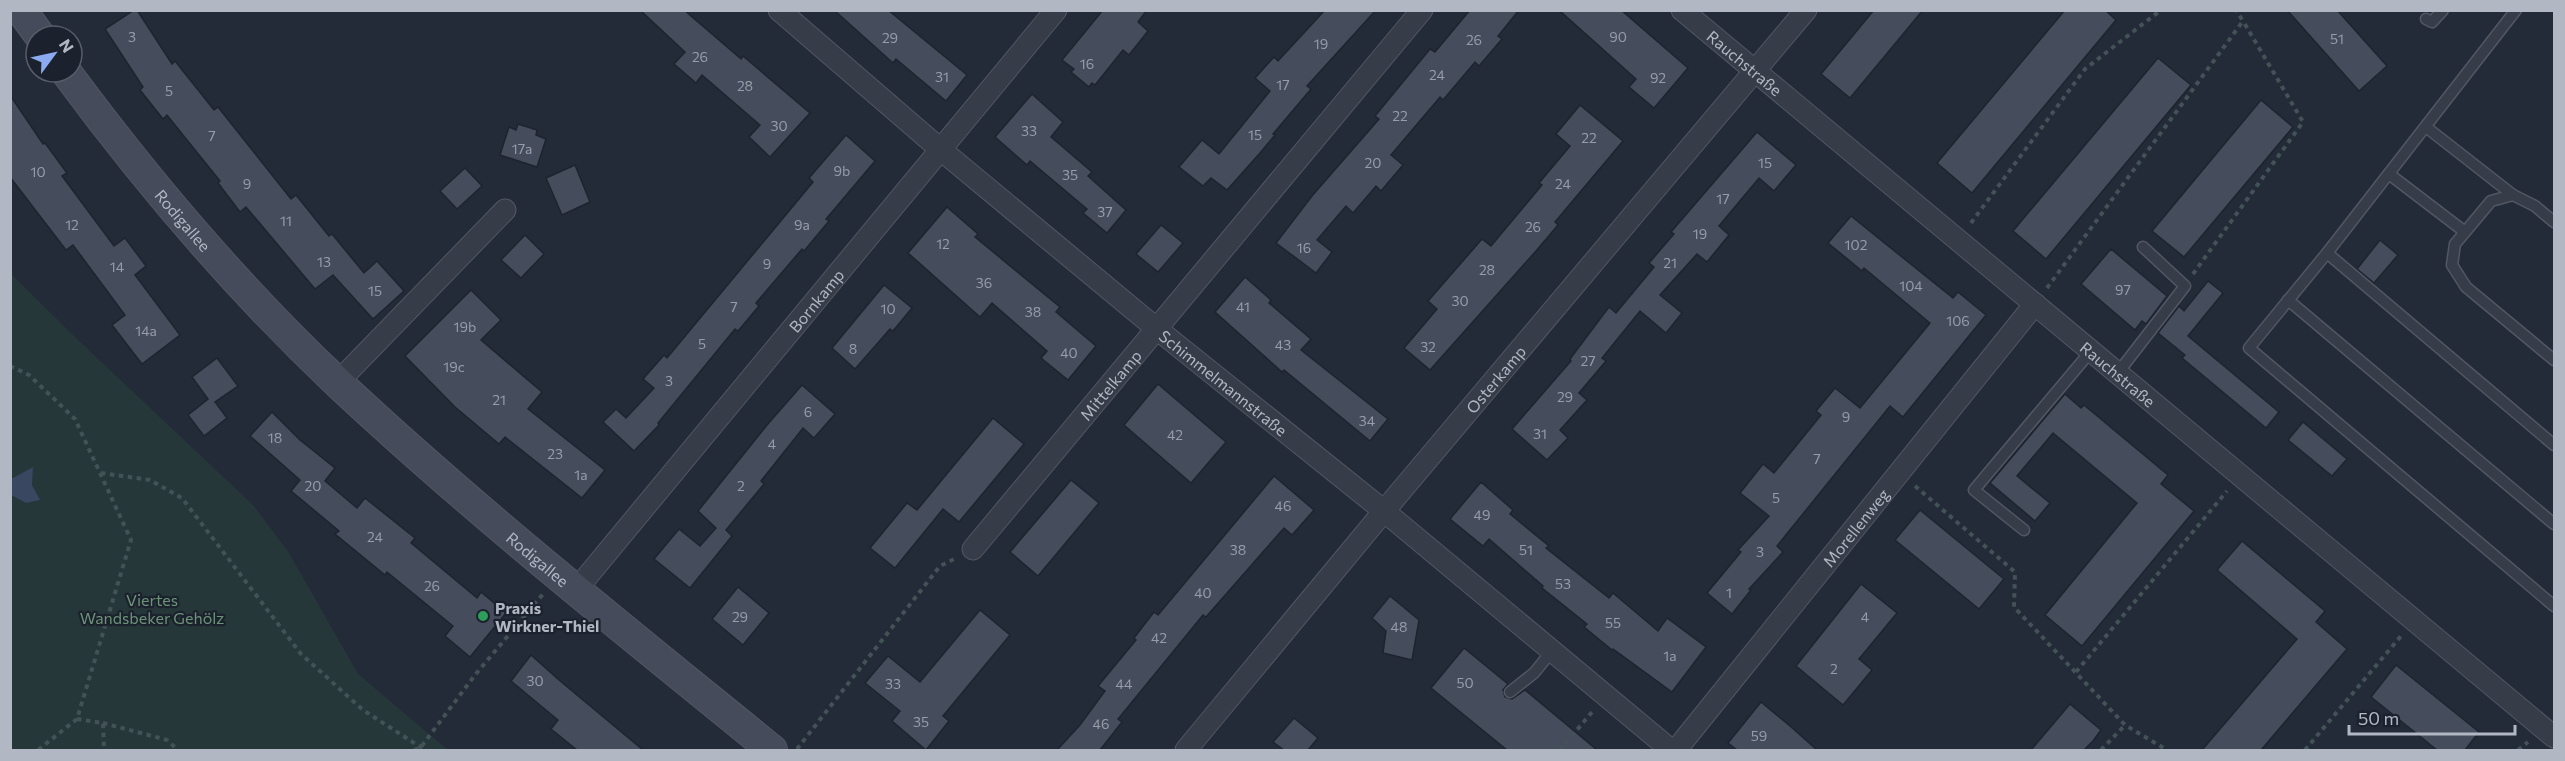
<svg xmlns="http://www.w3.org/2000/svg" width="2565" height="761" viewBox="0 0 2565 761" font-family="Commissioner,sans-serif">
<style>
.green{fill:#26373a}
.water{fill:#3a4760}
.building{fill:#454d5c;stroke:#1e242f;stroke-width:1.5}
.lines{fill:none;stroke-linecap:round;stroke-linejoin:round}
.lane-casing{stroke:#525763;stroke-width:13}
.street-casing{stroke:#525763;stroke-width:23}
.secondary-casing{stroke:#525763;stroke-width:32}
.path{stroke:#435256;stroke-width:4;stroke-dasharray:4.5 4.5;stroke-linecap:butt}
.lane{stroke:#373d48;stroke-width:10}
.street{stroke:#373d48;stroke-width:21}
.secondary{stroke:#454b5b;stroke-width:30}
.leisure-dot{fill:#2e9e5b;stroke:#1c222d;stroke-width:2}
.labels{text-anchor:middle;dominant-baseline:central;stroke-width:4.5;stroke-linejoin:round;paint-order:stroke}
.number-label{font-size:14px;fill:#979caa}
.street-label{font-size:16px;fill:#b2b7c4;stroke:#1c222d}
.park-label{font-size:16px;fill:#6b9377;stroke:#1c222d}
.poi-label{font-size:16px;font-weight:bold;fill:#b2b7c4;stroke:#1c222d;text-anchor:start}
</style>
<rect width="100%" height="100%" fill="#232a38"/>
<path class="green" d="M10,273L76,338L253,505L289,553L358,674L448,750H11V495L26,503L40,500L32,485L33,467L11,479Z"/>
<path class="water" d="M33,467L32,485L40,500L26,503L11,495V479Z"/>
<g class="building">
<path d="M134,10H137L172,64L175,61L214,110L218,107L291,199L296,195L329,236L332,234L364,273L377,261L404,291L373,319L333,275L315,289L246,207L240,212L218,183L220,181L167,115L163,119L140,90L143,87L105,29Z"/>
<path d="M640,10H684L741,59L743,56L810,113L770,157L749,137L760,125L702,75L696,83L674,64L685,52Z"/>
<path d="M834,10H888L967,75L946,101L896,59L893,63Z"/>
<path d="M1103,10H1147L1138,22L1148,31L1129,55L1123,50L1095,85L1092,83L1089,87L1071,72L1074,69L1062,60Z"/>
<path d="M1325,10H1376L1307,86L1311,89L1273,134L1275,135L1260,153L1227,190L1211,178L1203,186L1179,167L1202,140L1219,154L1270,91L1255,78L1274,57L1278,61Z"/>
<path d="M1470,10H1519L1498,36L1502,39L1479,66L1475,62L1443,100L1440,97L1391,155L1403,165L1381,191L1376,186L1353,213L1346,206L1317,240L1332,252L1316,273L1276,243L1312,196L1379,119L1375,116L1430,49L1435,52Z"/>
<path d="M1559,10H1621L1688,68L1654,108L1629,87L1636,79Z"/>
<path d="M1874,10H1923L1850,98L1821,74Z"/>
<path d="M2065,10H2105L2116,20L1972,193L1937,163Z"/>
<path d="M2287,10H2337L2387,66L2359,91Z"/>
<path d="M2158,58L2191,85L2046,259L2013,231Z"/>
<path d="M1032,94L1063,122L1051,137L1092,172L1088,176L1126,210L1107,233L1083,213L1087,209L1030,161L1027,165L995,137Z"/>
<path d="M10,95L43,144L45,143L67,173L62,176L114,246L125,238L146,266L135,275L180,335L142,364L112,325L125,315L73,245L66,250L10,177Z"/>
<path d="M2261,100L2293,127L2184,257L2152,231Z"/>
<path d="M1580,105L1623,141L1555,222L1558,225L1536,251L1430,370L1404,348L1437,309L1428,301L1482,239L1491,246L1542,185L1539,183L1570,146L1556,134Z"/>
<path d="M518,124L537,130L536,135L546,139L537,167L500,155L509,127L516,130Z"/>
<path d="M1757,132L1796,165L1774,191L1759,178L1719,226L1729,235L1707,262L1697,254L1660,295L1682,313L1666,333L1640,311L1602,358L1606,361L1579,393L1587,400L1560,430L1568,438L1547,460L1512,429L1571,361L1570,359L1609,307L1616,313L1654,267L1649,263L1674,234L1671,232Z"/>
<path d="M846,135L875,161L826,219L829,221L804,251L802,249L756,303L759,306L738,331L735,329L658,423L659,425L634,451L603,422L616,409L626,418L654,388L643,379L664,355L667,358L813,182L809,178Z"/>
<path d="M575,165L590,202L562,215L546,178Z"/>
<path d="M465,168L482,186L457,209L440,191Z"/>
<path d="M947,207L978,234L975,237L1060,307L1056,312L1096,346L1068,380L1041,358L1047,351L992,303L980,317L908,253Z"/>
<path d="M1851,216L1953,298L1958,292L1986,315L1903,417L1890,406L1777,546L1783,552L1749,589L1751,590L1732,614L1707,593L1741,552L1738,550L1769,516L1740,493L1763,464L1774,473L1821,415L1816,411L1835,388L1860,408L1930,323L1864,268L1862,271L1828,243Z"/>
<path d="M1161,225L1183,243L1158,272L1136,254Z"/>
<path d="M525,235L544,254L521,278L501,260Z"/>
<path d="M2380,240L2398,255L2374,283L2357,269Z"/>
<path d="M2111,249L2167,296L2146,324L2142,321L2135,330L2081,284Z"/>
<path d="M1245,277L1271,300L1269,303L1311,339L1301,350L1388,419L1370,441L1284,370L1282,372L1215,312Z"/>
<path d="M2208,281L2223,293L2188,336L2279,412L2266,428L2182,358L2185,355L2158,333L2179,306L2184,311Z"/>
<path d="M884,285L912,308L893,331L890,329L855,369L832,348Z"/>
<path d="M471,290L501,320L481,340L542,392L528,409L605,470L582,498L505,437L499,444L455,407L405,356Z"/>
<path d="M217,358L238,386L215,402L227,418L204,436L188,415L208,399L192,377Z"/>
<path d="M1158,384L1226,442L1191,483L1124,425Z"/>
<path d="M802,385L835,414L814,438L803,428L761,481L764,484L726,530L732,536L690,588L654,559L679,529L700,546L716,528L698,511L767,425Z"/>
<path d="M2065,394L2081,408L2084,405L2168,475L2161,484L2194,511L2082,646L2045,615L2137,503L2053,433L2017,476L2050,503L2035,521L1990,483Z"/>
<path d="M272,412L300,440L335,468L325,481L357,508L365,498L415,538L411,543L477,598L481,592L506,613L470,657L445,636L453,626L387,572L385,575L335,534L339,531L291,491L300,480L250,436Z"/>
<path d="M993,418L1024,444L959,522L943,509L895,568L870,548L907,503L917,510Z"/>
<path d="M2303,422L2347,459L2332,476L2288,440Z"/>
<path d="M1274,476L1314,510L1292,535L1284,528L1206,617L1203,615L1118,719L1122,722L1100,750H1057L1080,725L1105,691L1098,686L1136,640L1134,638L1154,612L1158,615Z"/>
<path d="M1071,480L1099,503L1038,576L1010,552Z"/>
<path d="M1481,482L1513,510L1510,514L1549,546L1546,548L1609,598L1613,593L1658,631L1667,618L1706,647L1672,692L1613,649L1612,650L1584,627L1587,624L1542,588L1543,586L1489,539L1483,546L1450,519Z"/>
<path d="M1920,510L2004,579L1979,609L1895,540Z"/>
<path d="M2242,541L2325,611L2316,622L2347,649L2261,750H2202L2297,639L2217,570Z"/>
<path d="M1861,584L1897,613L1859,659L1872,670L1843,705L1796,666Z"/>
<path d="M738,587L769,613L743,645L712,619Z"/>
<path d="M1390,596L1419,620L1412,660L1383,653L1386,631L1372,618Z"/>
<path d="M980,610L1010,635L943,716L949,721L926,750L892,721L900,711L865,683L888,656L920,682Z"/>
<path d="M1464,648L1508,684L1503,690L1505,697L1512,699L1525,690L1597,750H1507L1431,688Z"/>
<path d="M531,655L559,680L643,750H577L551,729L558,720L511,681Z"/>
<path d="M2396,665L2479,732L2465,750H2437L2371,697Z"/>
<path d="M1761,702L1790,726L1817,750H1737L1728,743Z"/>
<path d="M2070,704L2101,730L2093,741L2084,750H2031Z"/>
<path d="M1294,718L1318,738L1308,750H1284L1273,742Z"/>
</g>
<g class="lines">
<g class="lane-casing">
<g id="lane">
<path d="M2516,10L2327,253L2249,348L2554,606"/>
<path d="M2426,19L2432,22L2443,10"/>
<path d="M2426,127L2513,195"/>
<path d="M2389,174L2465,232"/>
<path d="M2554,222L2535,206L2513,195L2491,201L2455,244L2452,265L2466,287L2554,360"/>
<path d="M2327,253L2554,445"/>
<path d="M2288,300L2554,524"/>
<path d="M2117,374L2185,286L2143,247"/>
<path d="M2024,530L1974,490L2091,351"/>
<path d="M1510,692L1534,673L1552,651"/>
</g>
</g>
<g class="street-casing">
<g id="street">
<path id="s1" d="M779,10L940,149L1157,329L1384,511L1671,750"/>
<path id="s2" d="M1682,10L2554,737"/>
<path d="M337,383L505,210"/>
<path id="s3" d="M973,549L1422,10"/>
<path id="s4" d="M576,590L1056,10"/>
<path id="s5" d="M1186,750L1384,511L1806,10"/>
<path id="s6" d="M1676,750L2035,304"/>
</g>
</g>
<g class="secondary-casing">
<g id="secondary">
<path d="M21,10L40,36"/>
<path id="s7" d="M66,72C148,183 238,289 339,384C477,513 626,631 772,750"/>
</g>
</g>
<g class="path">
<path d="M1971,223L2085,69L2161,10"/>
<path d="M2193,274L2303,122L2243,21"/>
<path d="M2047,288L2243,21L2236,10"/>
<path d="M10,366L29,375L75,419L131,540L77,719L38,750"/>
<path d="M101,473L150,480L182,498L301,654L363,710L425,750"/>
<path d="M1915,486L2015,572L2014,607L2125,725L2167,750"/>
<path d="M2076,672L2227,491"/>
<path d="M77,719L103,723L104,750"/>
<path d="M103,723L167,740L178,750"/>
<path d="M797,749L940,566L956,558"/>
<path d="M414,750L421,747L475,675L543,594"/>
<path d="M1560,750L1592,712"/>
<path d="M2101,750L2125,725"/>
<path d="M2305,750L2401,636"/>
<path d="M2518,750L2528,742"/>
</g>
<use href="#lane" class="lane"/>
<use href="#street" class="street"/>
<use href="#secondary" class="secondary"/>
</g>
<circle class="leisure-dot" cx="483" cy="616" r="6"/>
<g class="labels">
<g class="number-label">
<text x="132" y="36">3</text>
<text x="1618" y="36">90</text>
<text x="890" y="37">29</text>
<text x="2337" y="38">51</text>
<text x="1474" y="39">26</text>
<text x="1321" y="43">19</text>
<text x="700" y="56">26</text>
<text x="1087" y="63">16</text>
<text x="1437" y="74">24</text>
<text x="942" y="76">31</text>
<text x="1658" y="77">92</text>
<text x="1283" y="84">17</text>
<text x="745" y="85">28</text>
<text x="169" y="90">5</text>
<text x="1400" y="115">22</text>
<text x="779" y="125">30</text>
<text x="1029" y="130">33</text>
<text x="1255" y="134">15</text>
<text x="212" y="135">7</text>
<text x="1589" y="137">22</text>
<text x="522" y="148">17a</text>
<text x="1373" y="162">20</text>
<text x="1765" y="162">15</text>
<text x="842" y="170">9b</text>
<text x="38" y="171">10</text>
<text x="1070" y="174">35</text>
<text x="247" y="183">9</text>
<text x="1563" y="183">24</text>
<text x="1723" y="198">17</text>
<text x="1105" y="211">37</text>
<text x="286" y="220">11</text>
<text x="72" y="224">12</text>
<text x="802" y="224">9a</text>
<text x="1533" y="226">26</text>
<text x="1700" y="233">19</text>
<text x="943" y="243">12</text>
<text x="1856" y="244">102</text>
<text x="1304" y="247">16</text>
<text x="324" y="261">13</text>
<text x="1670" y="262">21</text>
<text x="767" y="263">9</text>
<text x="117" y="266">14</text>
<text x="1487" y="269">28</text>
<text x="984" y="282">36</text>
<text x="1911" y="285">104</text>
<text x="2123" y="289">97</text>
<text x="375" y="290">15</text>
<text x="1460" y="300">30</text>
<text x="734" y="306">7</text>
<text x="1243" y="306">41</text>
<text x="888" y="308">10</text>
<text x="1033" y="311">38</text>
<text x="1958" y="320">106</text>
<text x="465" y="326">19b</text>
<text x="146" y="330">14a</text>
<text x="702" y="343">5</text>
<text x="1283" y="344">43</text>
<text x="1428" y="346">32</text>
<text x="853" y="348">8</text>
<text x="1069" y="352">40</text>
<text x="1588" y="360">27</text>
<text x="454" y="366">19c</text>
<text x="669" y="380">3</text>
<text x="1565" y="396">29</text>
<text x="499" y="399">21</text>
<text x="808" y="411">6</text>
<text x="1846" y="416">9</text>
<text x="1367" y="420">34</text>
<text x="1540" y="433">31</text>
<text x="1175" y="434">42</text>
<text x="275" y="437">18</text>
<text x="772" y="443">4</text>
<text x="555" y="453">23</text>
<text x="1817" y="458">7</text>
<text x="581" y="474">1a</text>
<text x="313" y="485">20</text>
<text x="741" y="485">2</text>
<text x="1776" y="497">5</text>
<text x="1283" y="505">46</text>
<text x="1482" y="514">49</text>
<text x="375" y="536">24</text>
<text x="1238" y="549">38</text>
<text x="1526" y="549">51</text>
<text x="1760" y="551">3</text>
<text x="1563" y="583">53</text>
<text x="432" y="585">26</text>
<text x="1203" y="592">40</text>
<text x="1729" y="592">1</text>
<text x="740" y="616">29</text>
<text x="1865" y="616">4</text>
<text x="1613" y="622">55</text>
<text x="1399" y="626">48</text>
<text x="1159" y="637">42</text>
<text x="1670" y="655">1a</text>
<text x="1834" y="668">2</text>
<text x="535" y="680">30</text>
<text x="1465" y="682">50</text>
<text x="893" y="683">33</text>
<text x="1124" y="683">44</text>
<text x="921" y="721">35</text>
<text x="1101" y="723">46</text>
<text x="1759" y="735">59</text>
</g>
<g class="street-label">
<text stroke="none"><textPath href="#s2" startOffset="82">Rauchstraße</textPath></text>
<text stroke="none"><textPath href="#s7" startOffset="189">Rodigallee</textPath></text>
<text stroke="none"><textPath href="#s4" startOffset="376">Bornkamp</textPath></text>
<text stroke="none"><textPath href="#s2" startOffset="568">Rauchstraße</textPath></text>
<text stroke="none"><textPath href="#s5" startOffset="483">Osterkamp</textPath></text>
<text stroke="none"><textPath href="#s1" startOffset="580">Schimmelmannstraße</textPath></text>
<text stroke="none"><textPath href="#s3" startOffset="214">Mittelkamp</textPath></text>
<text stroke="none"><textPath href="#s6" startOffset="286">Morellenweg</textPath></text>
<text stroke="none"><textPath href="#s7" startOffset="680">Rodigallee</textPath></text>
</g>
<g class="park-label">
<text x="152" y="599">Viertes<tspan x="152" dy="18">Wandsbeker Gehölz</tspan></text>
</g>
<g class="poi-label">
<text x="495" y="607">Praxis<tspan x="495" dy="18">Wirkner-Thiel</tspan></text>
</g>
</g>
<rect width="2565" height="761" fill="none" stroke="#b2b7c4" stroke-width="24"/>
<g transform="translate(54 54) rotate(57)"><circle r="28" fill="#1c222d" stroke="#585e69" stroke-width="1.5"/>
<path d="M0-4.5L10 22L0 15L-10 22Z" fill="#8caaef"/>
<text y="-9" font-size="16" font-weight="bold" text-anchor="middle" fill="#b2b7c4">N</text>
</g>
<path d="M2349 725v9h166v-9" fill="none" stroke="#b2b7c4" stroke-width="3"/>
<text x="2358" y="725" font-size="18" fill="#b2b7c4" stroke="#1c222d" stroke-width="4.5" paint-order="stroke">50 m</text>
</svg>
